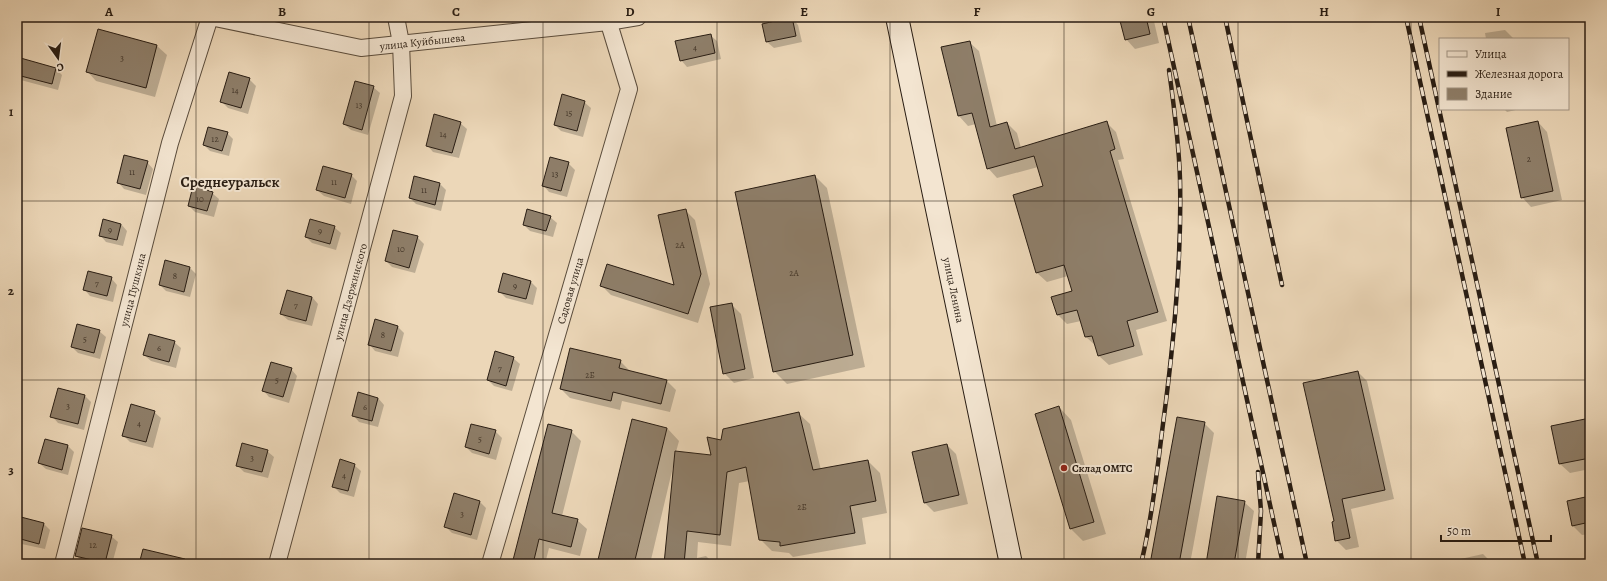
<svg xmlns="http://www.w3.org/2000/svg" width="1607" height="581" viewBox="0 0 1607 581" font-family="Alegreya,serif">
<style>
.shadow{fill:#0003}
.building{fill:#8e7e69;stroke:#291d13}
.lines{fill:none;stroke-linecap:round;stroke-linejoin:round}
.street-casing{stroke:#5a4c3c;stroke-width:18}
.secondary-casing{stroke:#291d13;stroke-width:24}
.street{stroke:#f3e5d1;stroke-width:16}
.secondary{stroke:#f3e5d1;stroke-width:22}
.rail-casing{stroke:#291d13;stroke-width:4.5}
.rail{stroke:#f3e5d1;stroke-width:3;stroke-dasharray:9;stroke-linecap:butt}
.grid{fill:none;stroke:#291d13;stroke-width:1;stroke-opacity:0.55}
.poi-dot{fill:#8f2418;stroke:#f3e5d1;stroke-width:1.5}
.labels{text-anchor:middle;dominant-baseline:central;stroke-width:4;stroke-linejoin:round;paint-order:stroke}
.number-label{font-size:9px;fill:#423528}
.street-label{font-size:11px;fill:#291d13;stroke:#f3e5d1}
.poi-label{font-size:11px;font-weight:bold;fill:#291d13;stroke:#f3e5d1;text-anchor:start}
.district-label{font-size:15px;font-weight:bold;fill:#291d13;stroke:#f3e5d1}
.neatline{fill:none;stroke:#291d13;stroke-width:1.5}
.grid-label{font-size:13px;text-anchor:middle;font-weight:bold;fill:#291d13}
</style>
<rect width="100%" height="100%" fill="#ecd7b8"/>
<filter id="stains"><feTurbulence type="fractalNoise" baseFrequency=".005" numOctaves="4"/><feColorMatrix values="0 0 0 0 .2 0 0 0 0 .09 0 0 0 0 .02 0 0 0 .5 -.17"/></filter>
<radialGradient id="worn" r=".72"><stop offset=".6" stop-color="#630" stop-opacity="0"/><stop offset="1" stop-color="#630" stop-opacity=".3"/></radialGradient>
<g class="shadow">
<path d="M1120,17H1153L1159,43L1135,49L1126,39Z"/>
<path d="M792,18L798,25L802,42L774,48L767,42Z"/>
<path d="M98,30L157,46L167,55L155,97L96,81L87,71Z"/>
<path d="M1505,30L1514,39H1486L1485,33Z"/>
<path d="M710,35L717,41L721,59L687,67L681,60Z"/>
<path d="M969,42L979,51L997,126L1007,123L1017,133L1021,148L1106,122L1116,132L1124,159L1118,160L1167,321L1136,330L1143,355L1109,365L1099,356L1096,346L1086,337L1081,321L1067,324L1058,315L1053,298L1073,291L1068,276L1047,282L1037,273L1014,196L1044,187L1038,167L997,178L988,168L976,124L968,126L959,116L943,48Z"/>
<path d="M17,58L56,69L62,75L58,90L17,79Z"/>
<path d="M249,79L256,86L248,114L228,108L222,102Z"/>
<path d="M373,87L380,93L368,135L351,130L344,124Z"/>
<path d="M584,102L591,108L583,137L561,131L555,125Z"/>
<path d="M1504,109H1520L1507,112Z"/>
<path d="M1538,122L1547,132L1562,200L1531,207L1522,197Z"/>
<path d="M460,123L467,129L459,158L433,152L427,145Z"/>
<path d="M227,133L233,139L229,156L210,151L204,145Z"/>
<path d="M147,162L153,169L146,195L124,189L118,182Z"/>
<path d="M568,163L575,170L567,197L549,192L543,185Z"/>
<path d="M351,175L357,181L351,204L324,196L317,190Z"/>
<path d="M815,176L827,188L865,367L787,384L774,371Z"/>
<path d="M415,177L440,184L446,190L441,211L416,204L410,198Z"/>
<path d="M212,193L219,199L214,217L195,212L189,206Z"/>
<path d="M685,210L695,220L710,284L698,323L611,295L602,286L676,287Z"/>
<path d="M550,217L557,223L553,237L530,231L524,225Z"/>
<path d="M121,224L127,231L123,246L106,242L100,235Z"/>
<path d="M334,227L341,233L336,250L312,243L306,237Z"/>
<path d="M417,237L424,244L415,273L392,267L386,261Z"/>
<path d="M166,261L190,268L196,274L190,297L166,291L160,285Z"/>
<path d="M111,278L117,285L113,302L90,296L84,289Z"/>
<path d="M531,282L537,288L533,305L506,298L499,291Z"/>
<path d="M288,291L312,297L318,304L312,326L288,320L281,314Z"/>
<path d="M731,304L741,314L754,378L734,383L724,373Z"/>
<path d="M375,321L398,327L404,333L398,357L375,351L369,344Z"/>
<path d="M99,331L106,337L100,359L78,353L72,347Z"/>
<path d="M174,342L181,348L176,368L151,361L144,355Z"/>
<path d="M513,358L520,364L512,391L494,386L488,380Z"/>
<path d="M620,361L630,371L666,380L676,390L670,412L622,401L620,410L570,398L561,389Z"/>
<path d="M291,369L297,376L289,403L269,397L263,390Z"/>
<path d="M1358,372L1367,381L1394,499L1351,509L1359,547L1346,550L1336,540V522Z"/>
<path d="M59,389L85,396L91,402L84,430L58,423L52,416Z"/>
<path d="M378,398L384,405L378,427L359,422L353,415Z"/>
<path d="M1059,407L1071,420L1106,534L1083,541L1071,529L1036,415Z"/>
<path d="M154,412L161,418L153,448L130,442L123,435Z"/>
<path d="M798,413L810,424L821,470L868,461L880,473L887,513L862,518L866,544L793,557L789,553L772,551L760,539L750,481L739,483L731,546L698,542L697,558L706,556L714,564H665L673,467L650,564H598L667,428L679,441L676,452L712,456L722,441Z"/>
<path d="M1590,419V469L1570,473L1560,464Z"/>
<path d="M1204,423L1214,433L1190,564H1151Z"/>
<path d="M495,431L502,438L496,460L472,453L466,447Z"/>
<path d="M571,431L581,441L562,516L577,520L587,529L580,556L549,548L545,564H513Z"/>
<path d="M46,440L68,446L74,452L68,475L46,469L39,463Z"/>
<path d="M947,445L956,454L968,504L934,512L925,503Z"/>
<path d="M267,451L274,457L268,478L244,472L237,465Z"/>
<path d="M354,465L361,471L354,497L340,493L333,486Z"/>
<path d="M1590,497V534L1582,535L1573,526Z"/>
<path d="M479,501L486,508L477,540L452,533L446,527Z"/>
<path d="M1244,502L1254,511L1245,564H1207Z"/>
<path d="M17,517L44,524L50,530L45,549L17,543Z"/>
<path d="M111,536L118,542L112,564H93L82,562L76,555Z"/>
<path d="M1483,554L1493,564H1438Z"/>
<path d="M1590,557V564H1581L1580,559Z"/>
<path d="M891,560L896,564H870Z"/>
</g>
<g class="building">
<path d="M792,17L796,36L766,42L762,24Z"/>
<path d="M1119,17H1146L1150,34L1125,40Z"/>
<path d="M98,29L157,45L146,88L86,72Z"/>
<path d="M711,34L715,53L680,61L675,41Z"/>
<path d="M970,41L990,127L1007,122L1015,149L1107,121L1115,149L1110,151L1158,312L1127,321L1134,346L1098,356L1092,336L1085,337L1077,310L1057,315L1051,297L1072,291L1064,265L1036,273L1013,195L1043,186L1034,156L987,169L972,113L958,116L941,47Z"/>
<path d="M17,57L56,68L52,84L17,75Z"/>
<path d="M229,72L250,78L241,108L220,102Z"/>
<path d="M355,81L374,86L362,130L343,124Z"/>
<path d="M562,94L585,101L577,131L554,125Z"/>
<path d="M434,114L461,122L452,153L426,146Z"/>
<path d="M1538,121L1553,191L1521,198L1506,128Z"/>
<path d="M208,127L228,132L222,151L203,145Z"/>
<path d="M124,155L148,161L140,189L117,183Z"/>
<path d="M550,157L569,162L561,191L542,186Z"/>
<path d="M323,166L352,174L345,198L316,190Z"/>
<path d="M815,175L853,355L773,372L735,192Z"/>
<path d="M414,176L440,183L435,205L409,198Z"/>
<path d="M193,186L213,192L207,211L188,206Z"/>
<path d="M527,209L551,216L546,231L523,225Z"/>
<path d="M686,209L701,274L688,314L600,286L607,264L674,285L658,215Z"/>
<path d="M103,219L121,224L117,240L99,236Z"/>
<path d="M310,219L335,226L330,244L305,237Z"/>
<path d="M393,230L418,236L409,268L385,261Z"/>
<path d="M165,260L190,267L184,292L159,285Z"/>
<path d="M88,271L112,277L107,296L83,290Z"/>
<path d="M503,273L531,281L526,299L498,292Z"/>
<path d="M287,290L312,297L306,321L280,314Z"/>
<path d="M732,303L745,369L723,374L710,307Z"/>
<path d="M375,319L398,326L391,351L368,345Z"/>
<path d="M77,324L100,330L94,353L71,347Z"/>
<path d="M149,334L175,341L169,362L143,355Z"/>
<path d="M570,348L621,360L619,368L667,380L661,404L613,392L611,401L560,389Z"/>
<path d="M495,351L514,357L506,386L487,380Z"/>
<path d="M271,362L292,368L283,397L262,391Z"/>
<path d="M1358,371L1385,490L1342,499L1350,538L1335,541L1332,522L1334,521L1303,383Z"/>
<path d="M58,388L85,395L78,424L50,417Z"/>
<path d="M358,392L378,398L372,421L352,416Z"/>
<path d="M131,404L155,411L146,442L122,436Z"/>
<path d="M1059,406L1094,522L1070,529L1035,414Z"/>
<path d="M799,412L813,470L868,460L876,501L850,506L855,533L780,546V542L759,540L746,467L727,472L720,535L687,531L684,564H664L675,451L711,455L707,437L721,440L723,429Z"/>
<path d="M1177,417L1205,422L1179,564H1150Z"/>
<path d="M1590,418V458L1559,464L1551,426Z"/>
<path d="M632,419L667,428L634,564H597Z"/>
<path d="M471,424L496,430L489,454L465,447Z"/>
<path d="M548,424L572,430L552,513L578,519L571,547L539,539L533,564H512Z"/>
<path d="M45,439L68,445L62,470L38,463Z"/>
<path d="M242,443L268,450L262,472L236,466Z"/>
<path d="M947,444L959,495L924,503L912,452Z"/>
<path d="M340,459L355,464L348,491L332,487Z"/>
<path d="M454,493L480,501L471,535L444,527Z"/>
<path d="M1217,496L1245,501L1234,564H1206Z"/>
<path d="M1590,496V522L1572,526L1567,501Z"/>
<path d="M17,516L44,523L39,544L17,538Z"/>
<path d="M82,528L112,535L105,563L75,556Z"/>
<path d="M143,549L185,559V564H139Z"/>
</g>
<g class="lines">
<g class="street-casing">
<g id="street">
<path id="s1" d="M210,17L361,48L608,22L638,17"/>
<path id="s2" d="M63,564L170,143L210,17"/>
<path id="s3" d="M277,564L403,96L401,43L396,17"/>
<path id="s4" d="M490,564L629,89L607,17"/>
</g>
</g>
<g class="secondary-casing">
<g id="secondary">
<path id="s5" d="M897,17L1011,564"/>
</g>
</g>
<use href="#street" class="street"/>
<use href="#secondary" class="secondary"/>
<g class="rail-casing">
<g id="rail">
<path d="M1163,17L1283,564"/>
<path d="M1188,17L1307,564"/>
<path d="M1225,17L1282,285"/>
<path d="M1406,17L1525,564"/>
<path d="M1419,17L1538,564"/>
<path d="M1258,472L1261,511L1258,564"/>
<path d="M1141,564C1152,518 1157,471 1163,424C1174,342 1182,261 1180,179C1179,143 1174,106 1169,70"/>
</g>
</g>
<use href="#rail" class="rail"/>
</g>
<path class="grid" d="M196,17V564M369,17V564M543,17V564M717,17V564M890,17V564M1064,17V564M1238,17V564M1411,17V564M17,201H1590M17,380H1590"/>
<circle class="poi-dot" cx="1064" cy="468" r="4"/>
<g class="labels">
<g class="number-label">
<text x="695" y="47">4</text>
<text x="122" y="58">3</text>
<text x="235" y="90">14</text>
<text x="359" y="105">13</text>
<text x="569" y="113">15</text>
<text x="443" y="134">14</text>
<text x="215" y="139">12</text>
<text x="1529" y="159">2</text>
<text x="132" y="172">11</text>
<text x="555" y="174">13</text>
<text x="334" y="182">11</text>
<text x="424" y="190">11</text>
<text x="200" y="199">10</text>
<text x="110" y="230">9</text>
<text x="320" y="231">9</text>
<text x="680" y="245">2А</text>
<text x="401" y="249">10</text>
<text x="794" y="273">2А</text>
<text x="175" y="276">8</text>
<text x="97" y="283">7</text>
<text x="515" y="286">9</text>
<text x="296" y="305">7</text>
<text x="383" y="335">8</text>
<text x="85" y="339">5</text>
<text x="159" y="348">6</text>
<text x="500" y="368">7</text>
<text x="590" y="375">2Б</text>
<text x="277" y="380">5</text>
<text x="68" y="406">3</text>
<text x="365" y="407">6</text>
<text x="139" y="423">4</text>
<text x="480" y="439">5</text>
<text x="252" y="458">3</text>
<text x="344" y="475">4</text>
<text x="802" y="507">2Б</text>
<text x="462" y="514">3</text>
<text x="93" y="545">12</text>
</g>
<g class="street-label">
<text stroke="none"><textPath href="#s1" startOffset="216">улица Куйбышева</textPath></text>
<text stroke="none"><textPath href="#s2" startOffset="283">улица Пушкина</textPath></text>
<text stroke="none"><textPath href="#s4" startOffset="285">Садовая улица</textPath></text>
<text stroke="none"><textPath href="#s5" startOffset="279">улица Ленина</textPath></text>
<text stroke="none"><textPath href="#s3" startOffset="282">улица Дзержинского</textPath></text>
</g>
<g class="poi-label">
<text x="1072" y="468">Склад ОМТС</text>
</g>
<g class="district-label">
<text x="230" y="182">Среднеуральск</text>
</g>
</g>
<rect width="1607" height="581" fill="none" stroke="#ecd7b8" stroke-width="44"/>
<rect x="1439" y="38" width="130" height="72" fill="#f3e5d1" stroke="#a29585"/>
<rect x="1447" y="51" width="20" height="6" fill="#f3e5d1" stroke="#a29585"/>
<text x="1475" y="58" font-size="12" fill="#291d13">Улица</text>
<rect x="1447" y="71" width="20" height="6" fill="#291d13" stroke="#a29585"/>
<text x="1475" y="78" font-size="12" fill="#291d13">Железная дорога</text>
<rect x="1447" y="88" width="20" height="12" fill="#8e7e69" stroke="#a29585"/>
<text x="1475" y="98" font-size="12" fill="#291d13">Здание</text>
<g transform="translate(58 58) rotate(166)" stroke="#f3e5d1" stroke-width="3" paint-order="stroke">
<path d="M0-3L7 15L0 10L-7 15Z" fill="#291d13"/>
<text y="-6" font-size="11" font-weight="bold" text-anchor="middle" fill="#291d13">С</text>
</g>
<path d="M1441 535v6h110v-6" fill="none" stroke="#291d13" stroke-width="2"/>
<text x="1447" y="535" font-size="12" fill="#291d13" stroke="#f3e5d1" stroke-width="3" paint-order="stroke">50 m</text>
<rect x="22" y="22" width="1563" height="537" class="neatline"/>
<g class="grid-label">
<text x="109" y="16">A</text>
<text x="282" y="16">B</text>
<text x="456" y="16">C</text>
<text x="630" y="16">D</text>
<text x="804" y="16">E</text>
<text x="977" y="16">F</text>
<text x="1151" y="16">G</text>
<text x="1324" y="16">H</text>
<text x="1498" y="16">I</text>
<text x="11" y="116">1</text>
<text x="11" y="295">2</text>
<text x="11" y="474">3</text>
</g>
<rect width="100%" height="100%" filter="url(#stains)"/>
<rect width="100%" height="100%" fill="url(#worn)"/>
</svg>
